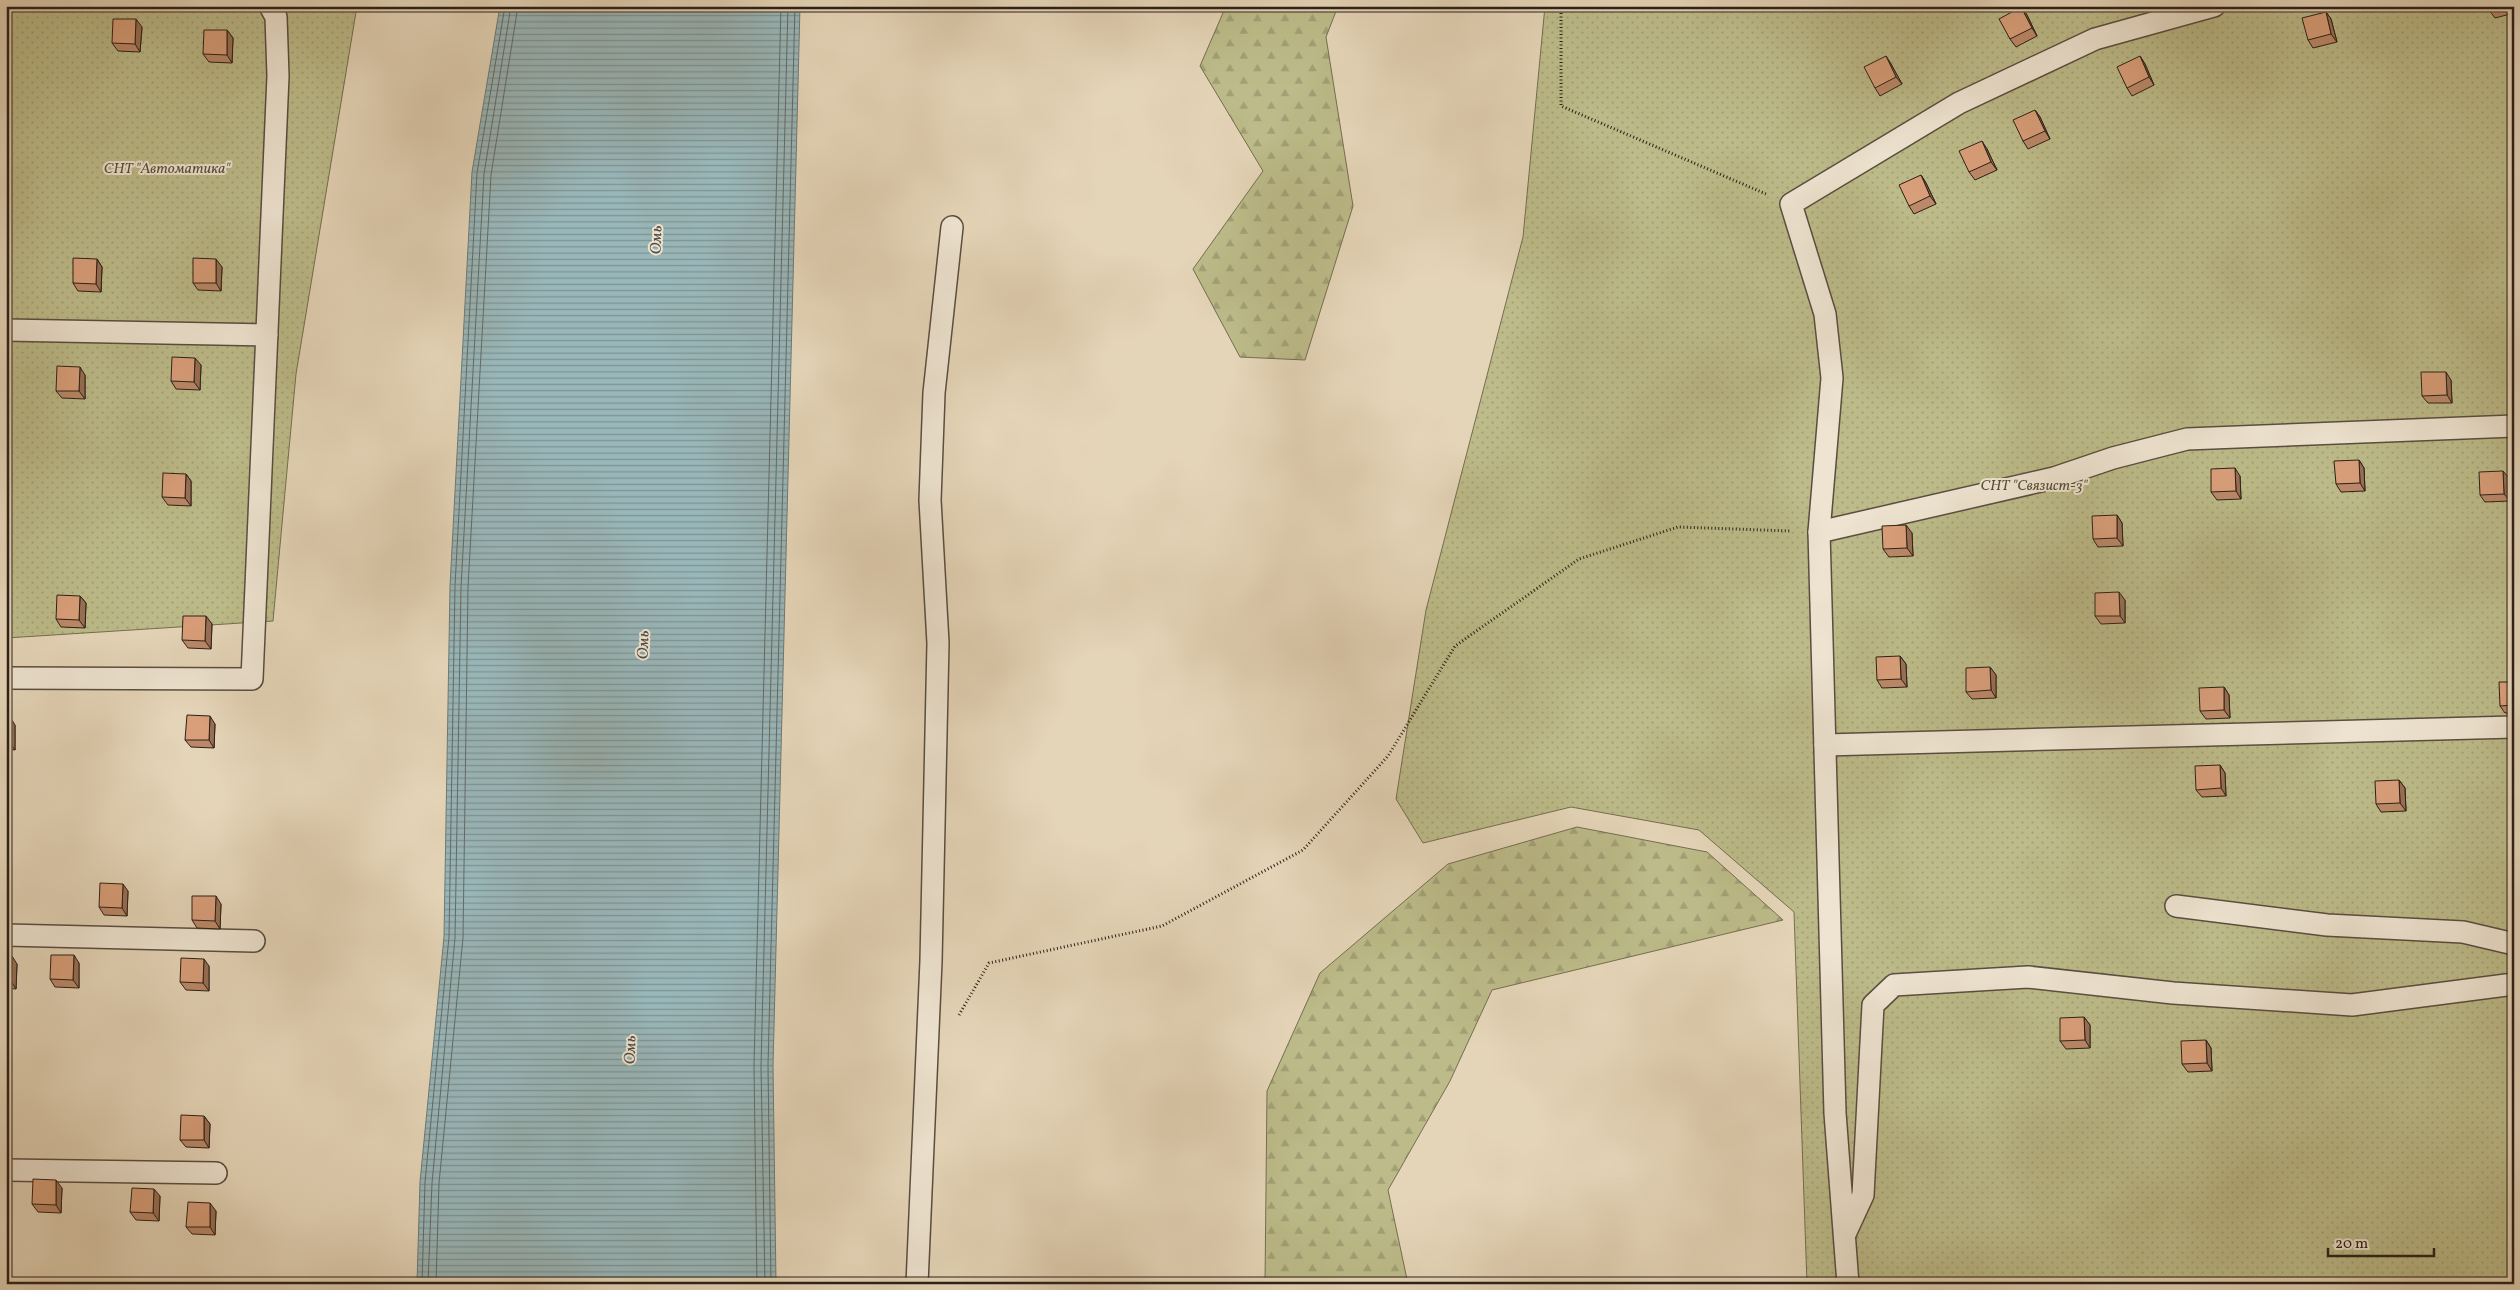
<svg xmlns="http://www.w3.org/2000/svg" width="2520" height="1290" viewBox="0 0 2520 1290" font-family="Vollkorn,serif">
<style>
.forest{fill:url(#forest-firs);stroke:#746e50}
.park{fill:url(#park-dots);stroke:#746e50}
.water{fill:url(#water-rules);stroke:#6d7a78}
.lines{fill:none;stroke-linecap:round;stroke-linejoin:round}
.shore{stroke:#626b68;stroke-width:1}
.lane-casing{stroke:#5a4d40;stroke-width:24}
.path{stroke:#2c2018;stroke-width:3;stroke-dasharray:1 2.5;stroke-linecap:butt}
.lane{stroke:#eee4d1;stroke-width:21}
.wall{fill:#bb8969;stroke:#2c2018}
.shaded-wall{fill:#986f55;stroke:#2c2018}
.building{fill:#d99f7a;stroke:#2c2018}
.labels{text-anchor:middle;dominant-baseline:central;stroke-width:4;stroke-linejoin:round;paint-order:stroke}
.park-label{font-size:15px;font-style:italic;fill:#574e3a;stroke:#eee4d1}
.water-label{font-size:16px;font-style:italic;fill:#4d4d48;stroke:#eee4d1}
</style>
<defs>
<pattern id="forest-firs" width="22" height="20" patternUnits="userSpaceOnUse" patternTransform="scale(1.25)"><rect width="22" height="20" fill="#bcbb89"/><path d="M5 1l3.5 6h-7zM16 11l3.5 6h-7z" fill="#a2a076"/></pattern>
<pattern id="park-dots" width="8" height="8" patternUnits="userSpaceOnUse" patternTransform="scale(1.25)"><rect width="8" height="8" fill="#bcbb89"/><path d="M2 2h.1M6 6h.1" fill="none" stroke="#a2a076" stroke-width="1.8" stroke-linecap="round"/></pattern>
<pattern id="water-rules" width="6" height="5" patternUnits="userSpaceOnUse" patternTransform="scale(1.25)"><rect width="6" height="5" fill="#99b6b8"/><path d="M0 2.5h6" fill="none" stroke="#7d9495"/></pattern>
</defs>
<rect width="100%" height="100%" fill="#e5d5b8"/>
<filter id="stains"><feTurbulence type="fractalNoise" baseFrequency=".004" numOctaves="4"/><feColorMatrix values="0 0 0 0 .2 0 0 0 0 .09 0 0 0 0 .02 0 0 0 .5 -.17"/></filter>
<radialGradient id="worn" r=".72"><stop offset=".6" stop-color="#630" stop-opacity="0"/><stop offset="1" stop-color="#630" stop-opacity=".3"/></radialGradient>
<g class="forest">
<path d="M1226,6H1338L1326,37L1353,206L1305,360L1240,357L1193,269L1263,171L1200,66Z"/>
<path d="M1577,827L1707,852L1783,920L1492,990L1450,1081L1388,1190L1408,1284H1265L1267,1091L1320,973L1448,864Z"/>
</g>
<g class="park">
<path d="M6,6H357L296,374L273,621L6,638Z"/>
<path d="M1545,6H2514V1284H1807L1794,912L1699,830L1571,807L1423,843L1396,799L1426,610L1523,237Z"/>
</g>
<path class="water" d="M500,6H800L773,1066L776,1284H417L420,1182L444,937L450,586L472,172Z"/>
<g class="lines">
<g class="shore">
<path d="M422,1284L425,1182L449,937L455,586L477,173L505,6"/>
<path d="M428,1284L432,1183L455,938L461,587L484,174L511,6"/>
<path d="M436,1284L439,1183L463,938L468,587L491,175L518,6"/>
<path d="M757,1284L754,1065L781,6"/>
<path d="M765,1284L761,1066L788,6"/>
<path d="M771,1284L768,1066L795,6"/>
</g>
<g class="lane-casing">
<g id="lane">
<path d="M6,330L267,335"/>
<path d="M1819,532L2054,478L2113,458L2187,439L2514,426"/>
<path d="M6,678L252,679L278,76L276,17L270,6"/>
<path d="M1825,745L2514,727"/>
<path d="M2176,906L2327,925L2463,932L2514,944"/>
<path d="M6,935L254,941"/>
<path d="M6,1170L216,1173"/>
<path d="M1845,1234L1863,1195L1873,1005L1894,985L2028,977L2173,993L2352,1005L2514,984"/>
<path d="M917,1284L931,961L938,643L930,500L934,393L952,227"/>
<path d="M1848,1284L1835,1113L1819,532L1832,378L1825,314L1791,204L1959,103L2095,39L2214,6"/>
</g>
</g>
<g class="path">
<path d="M1561,6V106L1766,194"/>
<path d="M959,1015L989,963L1162,926L1303,850L1388,756L1455,646L1579,559L1678,527L1791,531"/>
</g>
<use href="#lane" class="lane"/>
</g>
<g class="wall">
<path d="M2488,6H2514V13L2495,18L2489,10Z"/>
<path d="M2021,7L2027,15L2037,36L2016,47L2010,39Z"/>
<path d="M2326,12L2331,19L2337,42L2313,48L2308,40Z"/>
<path d="M142,27L140,52L118,51L112,43Z"/>
<path d="M227,30L233,38L232,63L209,62L203,54Z"/>
<path d="M1886,56L1891,64L1902,84L1880,96L1875,88Z"/>
<path d="M2140,56L2145,64L2154,85L2132,96L2127,88Z"/>
<path d="M2035,110L2040,117L2050,139L2028,149L2023,141Z"/>
<path d="M1987,149L1997,170L1975,180L1969,172Z"/>
<path d="M1921,175L1926,183L1936,204L1914,214L1909,206Z"/>
<path d="M97,259L102,267L101,292L78,291L73,283Z"/>
<path d="M222,267L221,291L198,290L193,283Z"/>
<path d="M201,365L200,390L176,389L171,381Z"/>
<path d="M85,375V399L62,398L56,391Z"/>
<path d="M2451,380L2452,403H2428L2422,396Z"/>
<path d="M2359,460L2364,468L2365,491L2341,492L2336,484Z"/>
<path d="M186,474L191,481V506L168,505L162,497Z"/>
<path d="M2240,476L2241,499L2217,500L2211,492Z"/>
<path d="M2509,478L2510,501L2485,502L2480,495Z"/>
<path d="M2117,515L2122,523L2123,546L2098,547L2093,539Z"/>
<path d="M1912,533L1913,556L1889,557L1883,549Z"/>
<path d="M80,596L86,603L85,628L61,627L56,619Z"/>
<path d="M2125,600V623L2101,624L2095,616Z"/>
<path d="M212,624L211,649L188,648L182,640Z"/>
<path d="M1900,656L1906,664L1907,687L1882,688L1877,680Z"/>
<path d="M1990,667L1996,675V698L1972,699L1966,692Z"/>
<path d="M2514,682V713H2505L2500,706Z"/>
<path d="M2224,687L2229,695L2230,718L2206,719L2200,711Z"/>
<path d="M6,717L15,725V750L6,749Z"/>
<path d="M215,724L214,748L191,747L185,740Z"/>
<path d="M2220,765L2225,773L2226,796L2202,797L2196,790Z"/>
<path d="M2399,780L2405,788L2406,811L2381,812L2376,804Z"/>
<path d="M128,891L127,916L104,915L99,907Z"/>
<path d="M221,904L220,929L197,928L192,920Z"/>
<path d="M6,956L17,964L16,989L6,988Z"/>
<path d="M79,963V988L55,987L50,979Z"/>
<path d="M209,966V991L186,990L180,982Z"/>
<path d="M2084,1017L2090,1025V1048L2066,1049L2060,1041Z"/>
<path d="M2206,1040L2211,1048L2212,1071L2188,1072L2182,1064Z"/>
<path d="M204,1116L210,1124L209,1148L186,1147L180,1140Z"/>
<path d="M62,1188L61,1213L38,1212L32,1204Z"/>
<path d="M160,1196L159,1221L136,1220L130,1212Z"/>
<path d="M216,1211L215,1235L192,1234L186,1227Z"/>
</g>
<g class="shaded-wall">
<path d="M2021,7L2027,15L2037,36L2032,28Z"/>
<path d="M2326,12L2331,19L2337,42L2331,34Z"/>
<path d="M136,19L142,27L140,52L135,44Z"/>
<path d="M227,30L233,38L232,63L227,55Z"/>
<path d="M1886,56L1891,64L1902,84L1896,77Z"/>
<path d="M2140,56L2145,64L2154,85L2149,77Z"/>
<path d="M2035,110L2040,117L2050,139L2045,131Z"/>
<path d="M1982,141L1987,149L1997,170L1991,162Z"/>
<path d="M1921,175L1926,183L1936,204L1930,196Z"/>
<path d="M97,259L102,267L101,292L96,284Z"/>
<path d="M216,259L222,267L221,291L216,283Z"/>
<path d="M195,358L201,365L200,390L194,382Z"/>
<path d="M80,367L85,375V399L79,391Z"/>
<path d="M2446,372L2451,380L2452,403L2447,395Z"/>
<path d="M2359,460L2364,468L2365,491L2360,483Z"/>
<path d="M2235,468L2240,476L2241,499L2236,491Z"/>
<path d="M2503,471L2509,478L2510,501L2504,494Z"/>
<path d="M186,474L191,481V506L185,498Z"/>
<path d="M2117,515L2122,523L2123,546L2117,538Z"/>
<path d="M1906,525L1912,533L1913,556L1907,548Z"/>
<path d="M2119,592L2125,600V623L2120,616Z"/>
<path d="M80,596L86,603L85,628L79,620Z"/>
<path d="M206,616L212,624L211,649L205,641Z"/>
<path d="M1900,656L1906,664L1907,687L1901,679Z"/>
<path d="M1990,667L1996,675V698L1991,690Z"/>
<path d="M2224,687L2229,695L2230,718L2224,710Z"/>
<path d="M210,716L215,724L214,748L209,740Z"/>
<path d="M10,717L15,725V750L9,742Z"/>
<path d="M2220,765L2225,773L2226,796L2221,788Z"/>
<path d="M2399,780L2405,788L2406,811L2400,803Z"/>
<path d="M123,884L128,891L127,916L122,908Z"/>
<path d="M216,896L221,904L220,929L215,921Z"/>
<path d="M74,955L79,963V988L73,980Z"/>
<path d="M12,956L17,964L16,989L11,981Z"/>
<path d="M204,959L209,966V991L203,983Z"/>
<path d="M2084,1017L2090,1025V1048L2085,1040Z"/>
<path d="M2206,1040L2211,1048L2212,1071L2207,1063Z"/>
<path d="M204,1116L210,1124L209,1148L204,1140Z"/>
<path d="M56,1180L62,1188L61,1213L56,1205Z"/>
<path d="M154,1189L160,1196L159,1221L153,1213Z"/>
<path d="M210,1203L216,1211L215,1235L210,1227Z"/>
</g>
<g class="building">
<path d="M2488,6H2505L2489,10Z"/>
<path d="M2021,7L2032,28L2010,39L1999,19Z"/>
<path d="M2326,12L2331,34L2308,40L2302,18Z"/>
<path d="M113,19H136L135,44L112,43Z"/>
<path d="M204,30H227V55L203,54Z"/>
<path d="M1886,56L1896,77L1875,88L1864,67Z"/>
<path d="M2140,56L2149,77L2127,88L2117,67Z"/>
<path d="M2035,110L2045,131L2023,141L2013,120Z"/>
<path d="M1982,141L1991,162L1969,172L1959,151Z"/>
<path d="M1921,175L1930,196L1909,206L1899,185Z"/>
<path d="M73,258L97,259L96,284L73,283Z"/>
<path d="M193,258L216,259V283H193Z"/>
<path d="M172,357L195,358L194,382L171,381Z"/>
<path d="M57,366L80,367L79,391H56Z"/>
<path d="M2421,372H2446L2447,395L2422,396Z"/>
<path d="M2359,460L2360,483L2336,484L2334,461Z"/>
<path d="M2235,468L2236,491L2211,492V469Z"/>
<path d="M2503,471L2504,494L2480,495L2479,472Z"/>
<path d="M163,473L186,474L185,498L162,497Z"/>
<path d="M2117,515V538L2093,539L2092,516Z"/>
<path d="M1906,525L1907,548L1883,549L1882,526Z"/>
<path d="M2119,592L2120,616H2095V593Z"/>
<path d="M57,595L80,596L79,620L56,619Z"/>
<path d="M183,616H206L205,641L182,640Z"/>
<path d="M1900,656L1901,679L1877,680L1876,657Z"/>
<path d="M1990,667L1991,690L1966,692V668Z"/>
<path d="M2499,682H2514V705L2500,706Z"/>
<path d="M2224,687V710L2200,711L2199,688Z"/>
<path d="M187,715L210,716L209,740H185Z"/>
<path d="M6,717H10L9,742H6Z"/>
<path d="M2220,765L2221,788L2196,790L2195,766Z"/>
<path d="M2399,780L2400,803L2376,804L2375,781Z"/>
<path d="M100,883L123,884L122,908L99,907Z"/>
<path d="M192,896H216L215,921L192,920Z"/>
<path d="M51,955H74L73,980L50,979Z"/>
<path d="M6,956H12L11,981H6Z"/>
<path d="M181,958L204,959L203,983L180,982Z"/>
<path d="M2084,1017L2085,1040L2060,1041V1018Z"/>
<path d="M2206,1040L2207,1063L2182,1064L2181,1041Z"/>
<path d="M181,1115L204,1116V1140H180Z"/>
<path d="M33,1179L56,1180V1205L32,1204Z"/>
<path d="M132,1188L154,1189L153,1213L130,1212Z"/>
<path d="M188,1202L210,1203V1227H186Z"/>
</g>
<g class="labels">
<g class="park-label">
<text x="167" y="169">СНТ "Автоматика"</text>
<text x="2034" y="486">СНТ "Связист-3"</text>
</g>
<g class="water-label">
<text transform="translate(657 240) rotate(-88)">Омь</text>
<text transform="translate(644 645) rotate(-88)">Омь</text>
<text transform="translate(631 1050) rotate(-88)">Омь</text>
</g>
</g>
<rect width="2520" height="1290" fill="none" stroke="#e5d5b8" stroke-width="25"/>
<rect x="8" y="8" width="2505" height="1275" fill="none" stroke="#2c2018" stroke-width="2.5"/>
<rect x="12" y="12" width="2495" height="1265" fill="none" stroke="#2c2018"/>
<path d="M2328 1248v8h106v-8" fill="none" stroke="#2c2018" stroke-width="2.5"/>
<text x="2335" y="1248" font-size="15" fill="#2c2018" stroke="#eee4d1" stroke-width="4" paint-order="stroke">20 m</text>
<rect width="100%" height="100%" filter="url(#stains)"/>
<rect width="100%" height="100%" fill="url(#worn)"/>
</svg>
